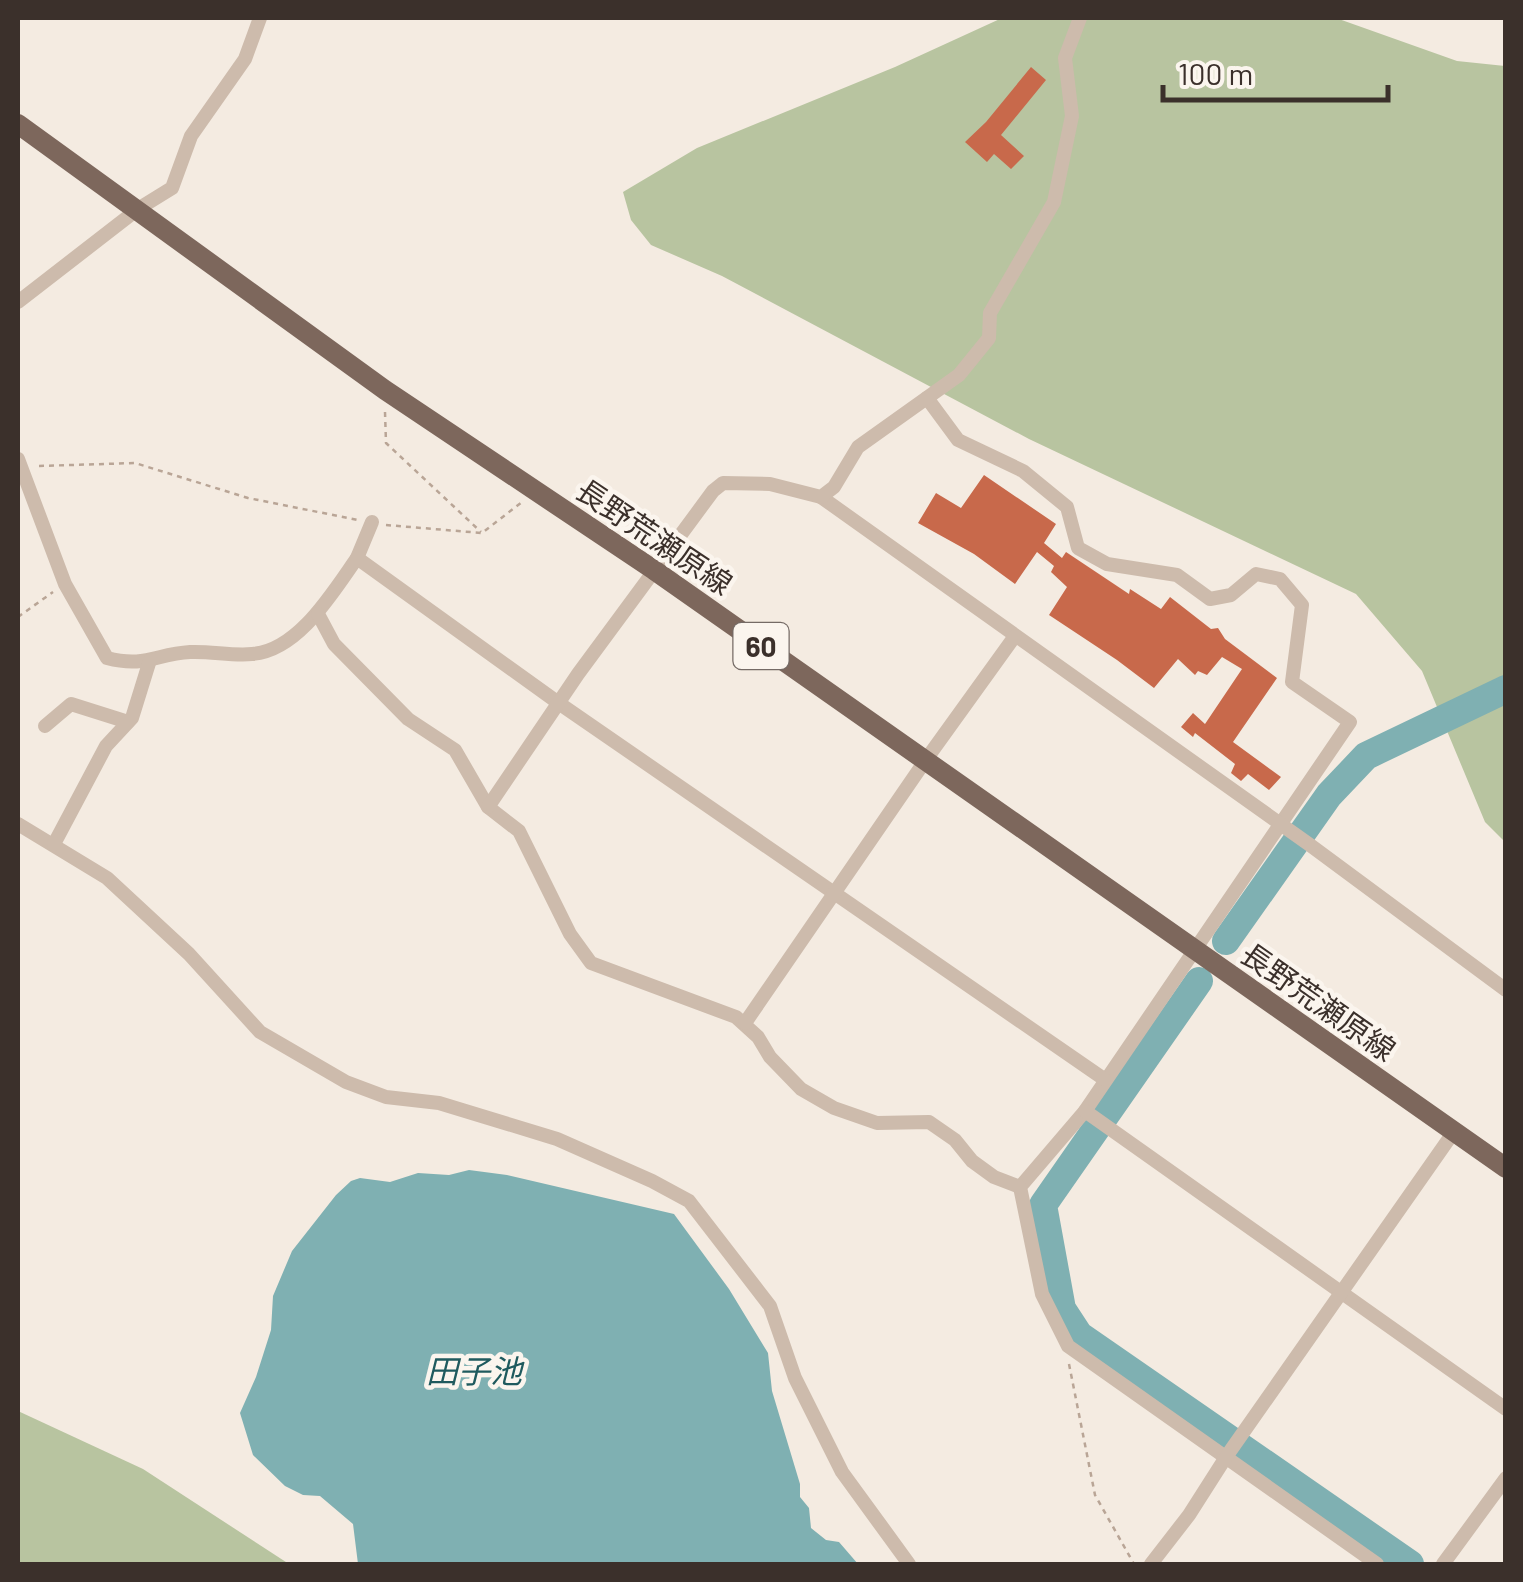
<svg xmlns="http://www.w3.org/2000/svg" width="1523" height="1582" viewBox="0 0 1523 1582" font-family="Barlow,'Noto Sans JP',sans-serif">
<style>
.green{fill:#b8c4a0}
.water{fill:#7fb0b2}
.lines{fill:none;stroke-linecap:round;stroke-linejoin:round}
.river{stroke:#7fb0b2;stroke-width:28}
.building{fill:#c8694b}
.path{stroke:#b9a596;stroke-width:2.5;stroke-dasharray:5 5;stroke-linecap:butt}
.street{stroke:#cdbbac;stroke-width:14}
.primary{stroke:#7d675c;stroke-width:20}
.labels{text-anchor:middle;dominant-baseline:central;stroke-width:9;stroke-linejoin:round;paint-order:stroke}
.shield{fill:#fbf5ee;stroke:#756b66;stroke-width:2.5}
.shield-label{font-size:28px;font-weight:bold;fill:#3b302b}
.street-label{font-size:30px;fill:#3b302b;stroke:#fbf5ee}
.water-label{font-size:32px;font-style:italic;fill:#1f5a5e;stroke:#fbf5ee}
</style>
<rect width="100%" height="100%" fill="#f4ebe1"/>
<g class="green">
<path d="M1002,18H1336L1457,61L1505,66V842L1485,822L1422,671L1356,594L1029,439L722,276L651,245L631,220L623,192L697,148L895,67Z"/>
<path d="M18,1411L143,1469L289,1564H18Z"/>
</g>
<path class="water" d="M469,1170L507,1175L674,1214L729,1289L768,1353L772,1391L800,1484V1497L809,1508L811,1528L826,1540L839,1542L858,1564H358L353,1524L320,1496L303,1495L285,1486L253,1455L240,1413L256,1377L271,1330L273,1296L292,1251L336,1195L351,1181L360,1178L390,1182L418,1173L449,1175Z"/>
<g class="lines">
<g class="river">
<path d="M1226,941L1329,795L1366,756L1506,689"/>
<path d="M1199,981L1043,1205L1062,1309L1079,1335L1410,1564"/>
</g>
</g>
<g class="building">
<path d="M1031,67L1046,80L1001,135L1024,156L1011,169L994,154L987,162L965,142L986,122Z"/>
<path d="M984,475L1056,524L1044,543L1062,558L1066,552L1129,594L1130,589L1161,609L1170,597L1211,629L1218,628L1225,639L1277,678L1233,742L1281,777L1269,790L1248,774L1241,781L1231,773L1235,764L1195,733L1193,737L1181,727L1193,713L1205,724L1242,669L1222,657L1207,675L1198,671L1195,675L1178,659L1154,688L1117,660L1049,615L1067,587L1051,572L1054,566L1037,552L1015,584L974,554L918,523L936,493L961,508Z"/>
</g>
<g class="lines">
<g class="path">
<path d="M385,412L386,443L481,532"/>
<path d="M39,466L135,463L248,498L358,520"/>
<path d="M386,525L482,533L522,502"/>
<path d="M18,617L53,592"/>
<path d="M1069,1364L1095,1495L1134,1564"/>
</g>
<g class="street">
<path d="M18,302L138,209L172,188L191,136L245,59L260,18"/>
<path d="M927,398L958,440L1023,471L1067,507L1078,548L1107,564L1177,575L1210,599L1231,595L1256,574L1280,579L1302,605L1292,682L1350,722L1085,1111L1020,1187L1042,1294L1068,1346L1377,1564"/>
<path d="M18,459L65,584L107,658C145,668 156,654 190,652C211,651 232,656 252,654C298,651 333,592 357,558L560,704L1104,1079"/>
<path d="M821,497L1310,845L1506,990"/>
<path d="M357,558L372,522"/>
<path d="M318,614L334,644L408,719L455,750L488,807L519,831L570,934L591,963L736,1017L758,1037L770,1057L801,1089L834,1108L877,1123L929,1122L955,1140L972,1161L994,1177L1020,1187"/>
<path d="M45,726L71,704L128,722"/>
<path d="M488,807L578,674L713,491L723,483L770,484L821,497L834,487L858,447L959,375L989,338L990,313L1054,202L1072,116L1065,58L1080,18"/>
<path d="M18,824L107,878L189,954L260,1032L346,1082L386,1097L439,1103L557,1139L652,1181L689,1201L770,1306L795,1378L842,1472L909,1564"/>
<path d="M54,844L106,746L132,718L150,660"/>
<path d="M745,1023L925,761L1015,636"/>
<path d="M1085,1111L1506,1409"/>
<path d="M1151,1564L1189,1515L1226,1457L1453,1133"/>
<path d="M1443,1564L1506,1478"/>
</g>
<path class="primary" d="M18,124L385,390L654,570L1506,1168"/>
</g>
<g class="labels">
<rect class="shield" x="733.5" y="623" width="55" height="46" rx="8"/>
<g class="shield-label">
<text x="761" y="646">60</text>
</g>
<g class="street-label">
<text transform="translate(655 536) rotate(34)">長野荒瀬原線</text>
<text transform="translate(1319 1001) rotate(35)">長野荒瀬原線</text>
</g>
<g class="water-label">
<text x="474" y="1370">田子池</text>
</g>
</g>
<rect width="1523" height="1582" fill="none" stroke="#3b302b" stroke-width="40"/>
<path d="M1163 85v15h225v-15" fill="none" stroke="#3b302b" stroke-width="5"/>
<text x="1178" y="85" font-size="30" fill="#3b302b" stroke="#fbf5ee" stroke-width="8" paint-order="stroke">100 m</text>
</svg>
